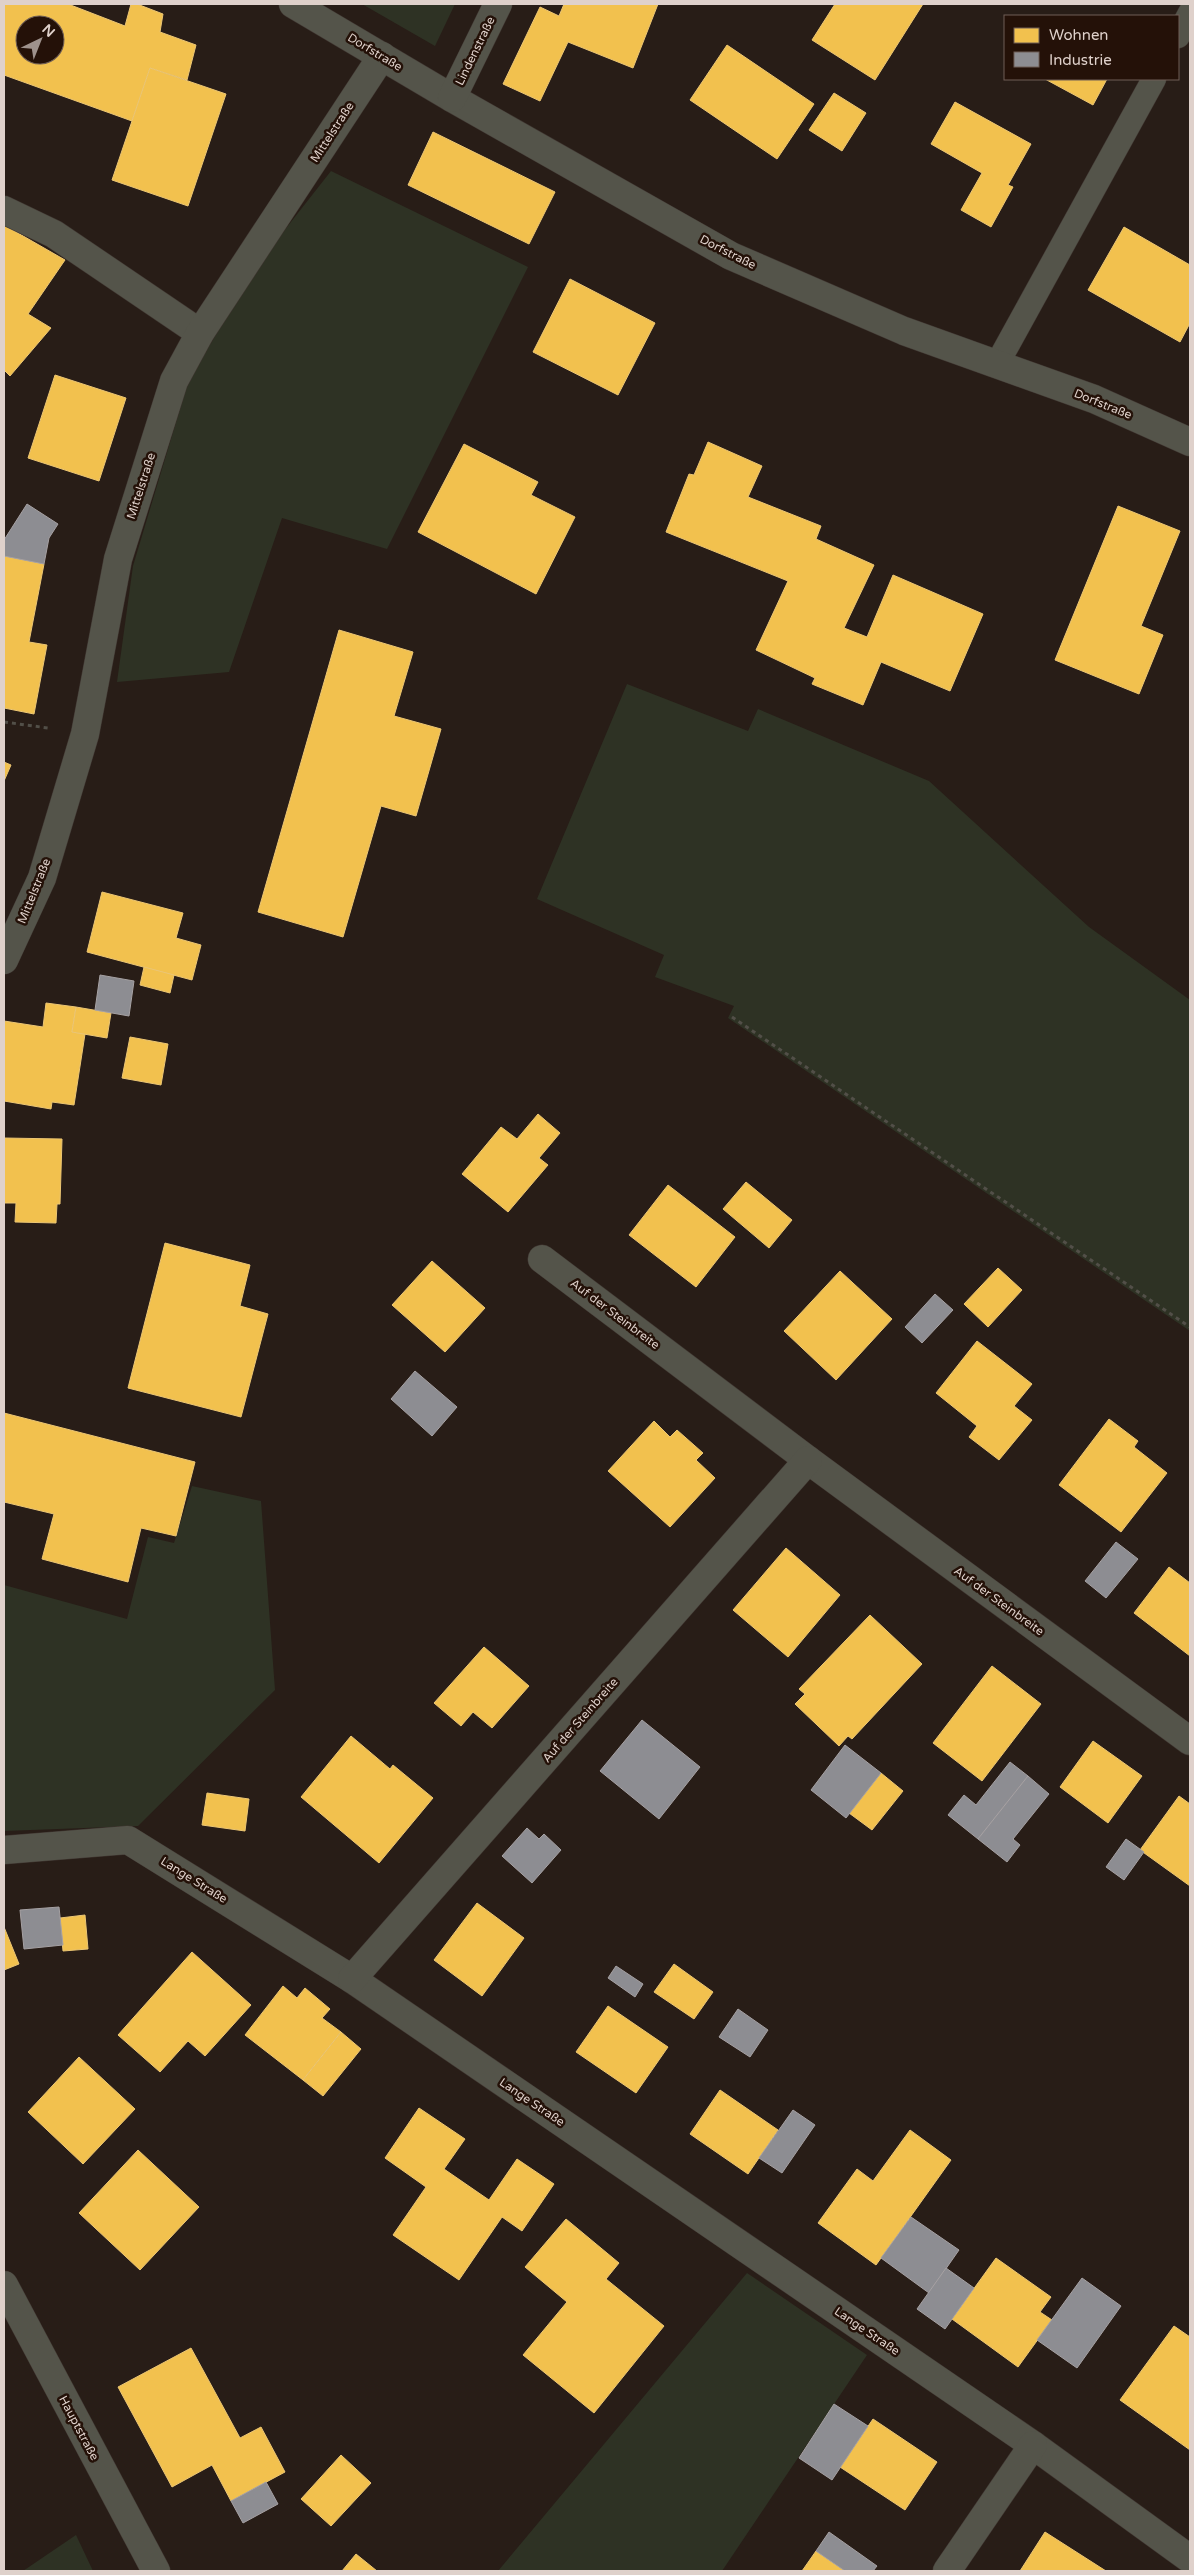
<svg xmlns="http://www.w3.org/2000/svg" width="1194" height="2575" viewBox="0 0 1194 2575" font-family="'Varela Round',sans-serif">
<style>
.green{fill:#2e3224}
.homes{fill:#f2c14e;stroke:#ecc674;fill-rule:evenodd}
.industry{fill:#8d8d92;stroke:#a6a1a3}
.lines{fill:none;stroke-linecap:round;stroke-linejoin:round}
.service-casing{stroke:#403732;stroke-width:25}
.minor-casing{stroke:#403732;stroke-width:29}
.tertiary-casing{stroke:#403732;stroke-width:29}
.path{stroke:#524f48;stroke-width:3;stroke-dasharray:4 4;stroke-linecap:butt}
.service{stroke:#54544a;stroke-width:24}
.minor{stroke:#54544a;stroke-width:28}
.tertiary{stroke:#54544a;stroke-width:28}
.labels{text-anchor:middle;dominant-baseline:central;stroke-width:5;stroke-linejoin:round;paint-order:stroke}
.street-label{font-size:12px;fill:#dfd1cb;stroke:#241108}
</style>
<rect width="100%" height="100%" fill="#281d17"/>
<g class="green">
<path d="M362,4H455L435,46Z"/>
<path d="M331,171L528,267L387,549L282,518L229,672L117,682L133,566L188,382L254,269Z"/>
<path d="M627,684L748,731L758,709L929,781L1089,927L1190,1000V1331L728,1018L734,1006L655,977L664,955L537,899Z"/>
<path d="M192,1486L261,1501L275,1690L138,1826L4,1831V1585L127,1619L148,1537L174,1543Z"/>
<path d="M747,2273L867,2355L722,2571H498Z"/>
<path d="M76,2535L93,2571H23Z"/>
</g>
<g class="homes">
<path d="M4,4H68L125,26L131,4H137L163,14L160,32L196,45L187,80L150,68L132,121L4,75ZM25,25H55V55H25Z"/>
<path d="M564,4H658L633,68L568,42L540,101L503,84L540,7L559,16Z"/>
<path d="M835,4H923L875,80L812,40Z"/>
<path d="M727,45L814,104L777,159L690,100Z"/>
<path d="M150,68L226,94L188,206L112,180Z"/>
<path d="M1045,79H1107L1093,105Z"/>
<path d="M834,93L866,113L842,151L809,130Z"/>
<path d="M955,102L1031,144L1008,185L1013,187L991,227L961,210L982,173L931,144Z"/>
<path d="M433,132L555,192L529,244L408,185Z"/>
<path d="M4,225L65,260L28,314L51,328L10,376L4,370Z"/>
<path d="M1124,227L1190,265V323L1180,342L1088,290Z"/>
<path d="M570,279L655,323L618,395L533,352Z"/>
<path d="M55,375L126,398L99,481L28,458Z"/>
<path d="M708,442L762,466L748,497L821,526L816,539L874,565L844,628L867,637L893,575L983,614L950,691L881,662L863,705L812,684L815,678L756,650L788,581L666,532L689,474L694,475Z"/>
<path d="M464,444L538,482L531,495L575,517L536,594L418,532Z"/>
<path d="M1118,506L1180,531L1141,626L1163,635L1139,694L1055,660Z"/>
<path d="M4,556L44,564L29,642L47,645L34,714L4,708Z"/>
<path d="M339,630L413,652L394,716L441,729L416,816L381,806L343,937L258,912Z"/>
<path d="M4,762L11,765L4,781Z"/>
<path d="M102,892L183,913L176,938L201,945L192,980L87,952Z"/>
<path d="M144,967L174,975L170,993L140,985Z"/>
<path d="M46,1003L76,1007L72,1032L85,1034L74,1105L52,1102L51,1109L4,1101V1021L43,1027Z"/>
<path d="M76,1007L111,1013L107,1038L72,1032Z"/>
<path d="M130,1037L168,1044L161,1085L122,1078Z"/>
<path d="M538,1114L560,1133L539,1158L548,1165L508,1212L462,1174L501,1127L517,1139Z"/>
<path d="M4,1138L62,1139L60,1204H57L56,1223L15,1222L16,1203H4Z"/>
<path d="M746,1182L792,1220L769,1248L723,1209Z"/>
<path d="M668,1185L735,1237L696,1287L629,1235Z"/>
<path d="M165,1243L250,1265L240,1306L268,1314L241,1417L128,1388Z"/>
<path d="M432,1261L485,1308L445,1352L392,1305Z"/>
<path d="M998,1268L1022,1290L988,1327L964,1304Z"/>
<path d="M840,1271L892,1319L836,1380L784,1331Z"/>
<path d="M977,1341L1032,1384L1014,1406L1032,1420L999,1460L969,1437L977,1426L936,1393Z"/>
<path d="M4,1413L195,1462L176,1536L141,1528L128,1582L42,1559L54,1514L4,1502Z"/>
<path d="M1109,1419L1138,1441L1134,1447L1167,1473L1121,1532L1059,1485Z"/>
<path d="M654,1421L670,1437L677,1430L703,1453L696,1460L715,1478L670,1527L608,1471Z"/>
<path d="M786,1548L840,1595L788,1657L733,1610Z"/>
<path d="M1169,1567L1190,1583V1656L1134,1613Z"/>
<path d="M870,1615L922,1664L852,1739L848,1736L839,1746L795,1704L805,1694L799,1689Z"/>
<path d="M484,1647L529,1686L492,1728L473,1712L461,1726L434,1703Z"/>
<path d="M992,1666L1041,1704L982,1781L933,1743Z"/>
<path d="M351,1736L390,1769L393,1765L433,1798L379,1863L301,1797Z"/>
<path d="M1093,1741L1142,1776L1108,1823L1060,1787Z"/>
<path d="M881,1773L903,1791L872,1830L849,1813Z"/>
<path d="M207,1793L249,1799L245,1831L202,1825Z"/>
<path d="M1179,1796L1190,1804V1886L1140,1850Z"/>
<path d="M477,1903L524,1938L482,1996L434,1960Z"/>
<path d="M85,1915L88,1949L63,1951L60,1918Z"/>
<path d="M4,1927L19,1964L4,1970Z"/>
<path d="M192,1952L251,2005L205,2056L188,2041L160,2072L118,2035Z"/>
<path d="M674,1964L713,1992L694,2019L654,1992Z"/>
<path d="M283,1986L297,1998L305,1988L330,2009L322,2018L341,2032L303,2080L245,2035Z"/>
<path d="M608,2006L668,2047L636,2093L576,2052Z"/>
<path d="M341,2032L361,2049L323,2096L303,2080Z"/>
<path d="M79,2057L135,2109L83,2164L28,2112Z"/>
<path d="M720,2090L778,2130L748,2174L690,2134Z"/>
<path d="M419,2108L465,2139L444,2169L489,2200L517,2159L554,2184L522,2231L502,2217L459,2280L393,2235L426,2187L385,2158Z"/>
<path d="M910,2130L951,2160L876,2265L818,2223L857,2169L873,2181Z"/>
<path d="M138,2150L199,2207L140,2270L79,2213Z"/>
<path d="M566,2219L619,2263L606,2279L664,2326L594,2413L523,2355L567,2302L525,2267Z"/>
<path d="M996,2258L1051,2297L1040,2312L1052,2320L1018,2367L952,2319Z"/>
<path d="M1174,2326L1190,2337V2450L1120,2400Z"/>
<path d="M191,2348L240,2438L261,2427L285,2472L231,2501L212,2465L172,2487L118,2387Z"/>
<path d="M873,2419L937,2462L905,2510L840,2467Z"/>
<path d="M341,2455L371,2483L331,2526L301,2499Z"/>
<path d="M1045,2532L1106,2571H1020Z"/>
<path d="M816,2551L845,2571H802Z"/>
<path d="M356,2554L377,2571H342Z"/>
</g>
<g class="industry">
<path d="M27,504L58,524L49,538L44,564L4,556V540Z"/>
<path d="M100,975L134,981L129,1016L95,1010Z"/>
<path d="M935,1294L953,1310L922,1343L905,1327Z"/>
<path d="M415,1371L457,1407L432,1436L391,1399Z"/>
<path d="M1116,1542L1138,1559L1106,1598L1085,1581Z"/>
<path d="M642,1720L700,1767L659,1819L600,1771Z"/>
<path d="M845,1745L881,1773L846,1818L811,1790Z"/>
<path d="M1010,1762L1028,1776L978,1839L948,1815L964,1795L976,1805Z"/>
<path d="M1028,1776L1049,1794L1013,1839L1020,1845L1007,1862L978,1839Z"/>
<path d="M527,1828L539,1839L544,1834L561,1850L532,1883L502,1856Z"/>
<path d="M1126,1839L1144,1852L1124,1880L1106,1867Z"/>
<path d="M59,1907L63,1945L24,1949L20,1910Z"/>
<path d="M616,1966L643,1984L635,1997L608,1978Z"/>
<path d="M738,2009L768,2030L750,2057L719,2037Z"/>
<path d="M793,2110L815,2125L782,2173L759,2158Z"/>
<path d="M911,2217L959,2250L929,2293L881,2258Z"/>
<path d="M946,2268L974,2288L945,2329L917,2309Z"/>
<path d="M1082,2278L1121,2306L1077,2368L1037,2340Z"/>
<path d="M834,2404L868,2426L832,2480L799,2458Z"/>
<path d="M266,2482L278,2504L243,2523L231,2501Z"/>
<path d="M829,2532L877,2566L873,2571H845L816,2551Z"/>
</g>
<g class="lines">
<g class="service-casing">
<g id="service">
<path d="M1178,36L1190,13"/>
<path d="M997,364L1154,79"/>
</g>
</g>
<g class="minor-casing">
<g id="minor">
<path d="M293,4L452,98L731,256L904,331L1094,399L1190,442"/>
<path d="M452,98L498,4"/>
<path d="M4,210L54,234L200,333"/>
<path d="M4,960L42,878L85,734L118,559L174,381L200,333L382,56"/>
<path d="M542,1259L808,1460L1190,1741"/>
<path d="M4,1850L128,1840L352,1979L1033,2445L1190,2559"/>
<path d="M352,1979L808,1460"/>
<path d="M947,2571L1033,2445"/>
</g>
</g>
<g class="tertiary-casing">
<path id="tertiary" d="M4,2285L156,2571"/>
</g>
<g class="path">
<path d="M4,722L48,728"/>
<path d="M732,1017L1190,1327"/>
</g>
<use href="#service" class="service"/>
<use href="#minor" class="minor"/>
<use href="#tertiary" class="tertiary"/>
</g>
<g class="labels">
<g class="street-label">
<text transform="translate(475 51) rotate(-64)">Lindenstraße</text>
<text transform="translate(375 52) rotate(31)">Dorfstraße</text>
<text transform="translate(332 132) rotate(-57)">Mittelstraße</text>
<text transform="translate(728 252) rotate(27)">Dorfstraße</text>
<text transform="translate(1103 404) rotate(22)">Dorfstraße</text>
<text transform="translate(141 486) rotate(-72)">Mittelstraße</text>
<text transform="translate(34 891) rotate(-68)">Mittelstraße</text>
<text transform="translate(615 1314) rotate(37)">Auf der Steinbreite</text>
<text transform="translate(999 1601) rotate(36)">Auf der Steinbreite</text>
<text transform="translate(580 1720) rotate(-49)">Auf der Steinbreite</text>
<text transform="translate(194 1880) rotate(32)">Lange Straße</text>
<text transform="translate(532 2102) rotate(34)">Lange Straße</text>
<text transform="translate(867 2331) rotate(34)">Lange Straße</text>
<text transform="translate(79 2428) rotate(62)">Hauptstraße</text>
</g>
</g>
<rect width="1194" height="2575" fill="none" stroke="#dfd1cb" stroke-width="10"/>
<rect x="1004" y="15" width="175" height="65" fill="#241108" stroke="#6f5e56"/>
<rect x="1014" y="28" width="25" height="15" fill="#f2c14e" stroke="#6f5e56"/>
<text x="1049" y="40" font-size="15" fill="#dfd1cb">Wohnen</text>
<rect x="1014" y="52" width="25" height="15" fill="#8d8d92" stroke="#6f5e56"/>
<text x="1049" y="65" font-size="15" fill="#dfd1cb">Industrie</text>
<g transform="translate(40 40) rotate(43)"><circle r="24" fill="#241108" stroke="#6f5e56"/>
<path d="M0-4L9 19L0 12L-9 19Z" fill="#9f928c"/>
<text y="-8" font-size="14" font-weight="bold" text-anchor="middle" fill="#dfd1cb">N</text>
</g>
</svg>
